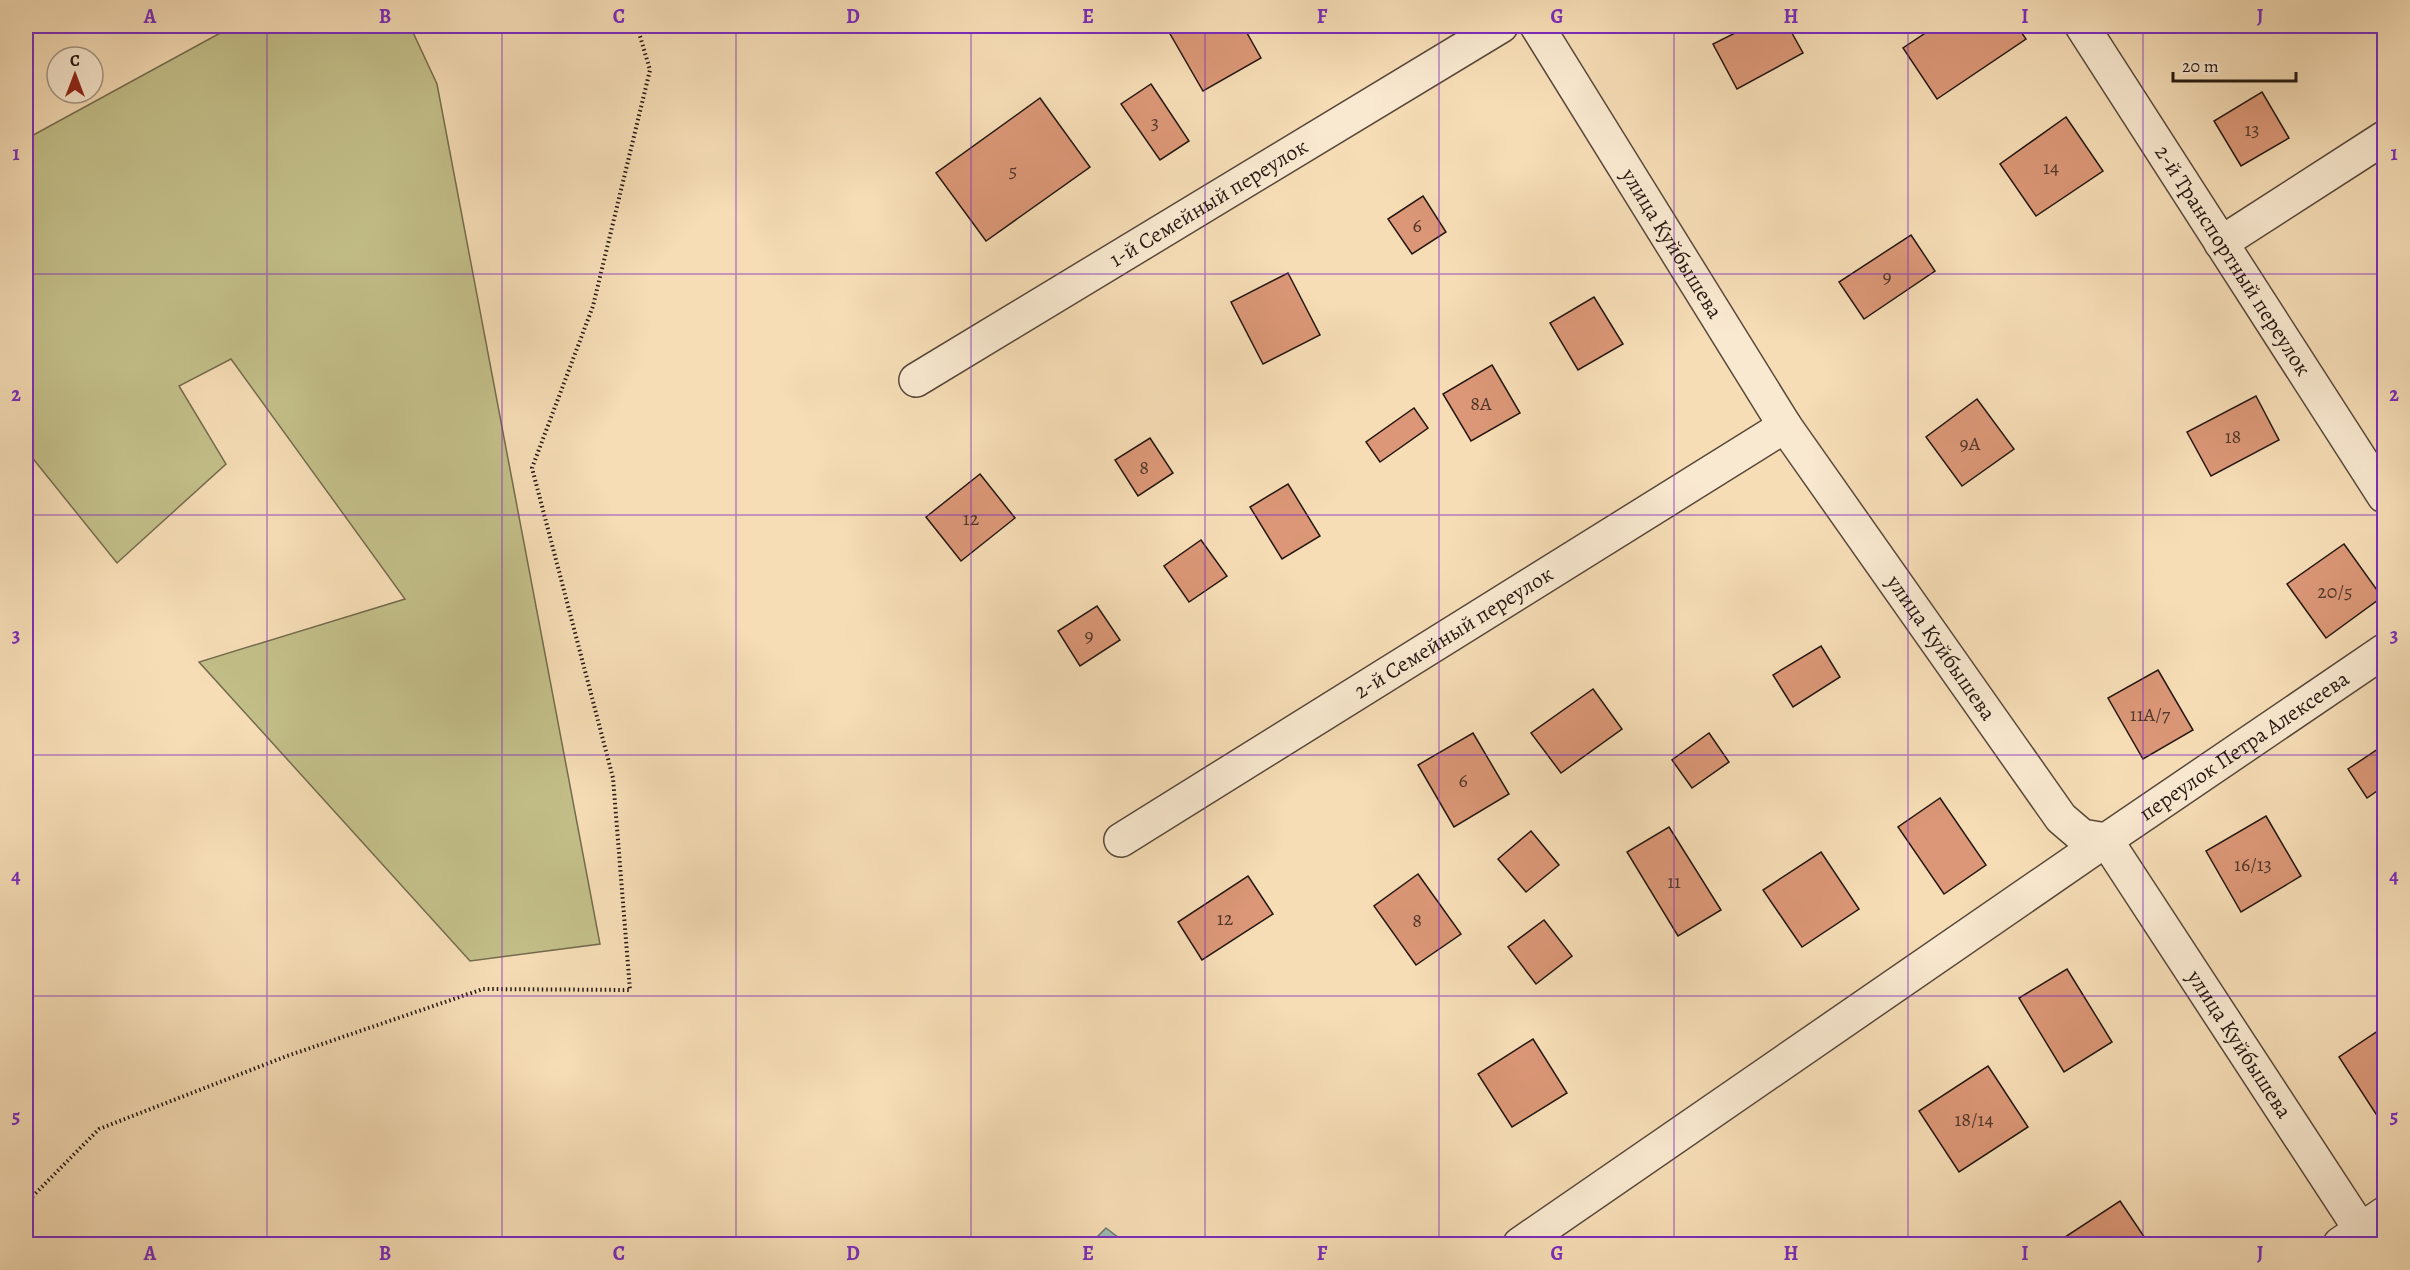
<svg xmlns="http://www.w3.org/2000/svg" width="2410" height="1270" viewBox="0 0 2410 1270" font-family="Alegreya,serif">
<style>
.green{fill:#c3bf89;stroke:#746c4e;stroke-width:1.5}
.water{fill:#9dbbb2;stroke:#6d7a72;stroke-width:1.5}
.building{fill:#db9777;stroke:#251812;stroke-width:1.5}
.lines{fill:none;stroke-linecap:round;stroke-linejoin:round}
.minor-casing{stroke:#59493b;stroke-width:36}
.path{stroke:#251812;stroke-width:4;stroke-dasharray:1.5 3;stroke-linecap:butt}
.minor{stroke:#f9e9d0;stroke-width:33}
.grid{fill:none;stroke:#7b2cbf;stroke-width:1.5;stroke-opacity:0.55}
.labels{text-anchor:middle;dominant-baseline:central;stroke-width:4.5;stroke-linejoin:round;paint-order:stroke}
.number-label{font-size:20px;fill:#52382b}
.street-label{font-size:22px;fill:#251812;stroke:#f9e9d0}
.neatline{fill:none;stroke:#7b2cbf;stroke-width:2}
.grid-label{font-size:20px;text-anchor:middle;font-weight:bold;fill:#7b2cbf}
</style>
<rect width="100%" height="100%" fill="#f6ddb6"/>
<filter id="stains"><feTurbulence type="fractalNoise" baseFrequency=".00333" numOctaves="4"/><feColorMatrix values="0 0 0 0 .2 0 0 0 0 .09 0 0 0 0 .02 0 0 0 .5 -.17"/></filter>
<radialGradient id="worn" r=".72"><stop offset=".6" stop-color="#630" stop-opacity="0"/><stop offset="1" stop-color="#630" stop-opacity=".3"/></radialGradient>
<path class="green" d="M233,26H410L437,84L600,944L470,961L199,662L405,599L231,359L179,386L226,464L117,563L26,450V139Z"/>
<path class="water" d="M1106,1228L1127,1244H1090Z"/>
<g class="building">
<path d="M1180,26H1243L1261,58L1203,91L1169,32Z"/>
<path d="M1749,26H1788L1803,53L1737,89L1713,44Z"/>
<path d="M1936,26H2017L2026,39L1937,99L1903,48Z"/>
<path d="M1151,84L1189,141L1160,160L1121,104Z"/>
<path d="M2262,92L2289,138L2241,166L2214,121Z"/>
<path d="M1040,98L1090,167L986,241L936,173Z"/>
<path d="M2066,117L2103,171L2036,216L2000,164Z"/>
<path d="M1423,196L1446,232L1412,254L1388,219Z"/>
<path d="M1911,235L1935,271L1864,319L1839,282Z"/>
<path d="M1288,273L1320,335L1263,364L1231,302Z"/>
<path d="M1594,297L1623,344L1578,370L1550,323Z"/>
<path d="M1492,365L1520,413L1471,441L1443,394Z"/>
<path d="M2256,396L2279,440L2211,476L2187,432Z"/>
<path d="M1977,399L2014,449L1962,486L1926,437Z"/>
<path d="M1414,408L1428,428L1380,462L1366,442Z"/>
<path d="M1150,438L1173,473L1138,496L1115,460Z"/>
<path d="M980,474L1015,518L961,561L926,517Z"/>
<path d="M1288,484L1320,536L1282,559L1250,507Z"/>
<path d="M1201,540L1227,576L1189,602L1164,566Z"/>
<path d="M2344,544L2382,597L2326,638L2287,584Z"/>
<path d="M1097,606L1120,640L1080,666L1058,631Z"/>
<path d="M1821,646L1840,677L1793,707L1773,675Z"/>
<path d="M2158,670L2193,730L2143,759L2108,698Z"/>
<path d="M1593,689L1622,729L1561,773L1531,733Z"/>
<path d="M1473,733L1509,794L1454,827L1418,765Z"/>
<path d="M1709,733L1729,762L1692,788L1672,760Z"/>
<path d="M2384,745V786L2367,798L2348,769Z"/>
<path d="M1940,798L1986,865L1944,894L1898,827Z"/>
<path d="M2266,816L2301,876L2241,912L2206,851Z"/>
<path d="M1669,827L1721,910L1678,936L1627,852Z"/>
<path d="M1531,831L1559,865L1526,892L1498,859Z"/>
<path d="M1821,852L1859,909L1802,947L1763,890Z"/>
<path d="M1418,874L1461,934L1416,965L1374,906Z"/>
<path d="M1248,876L1273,914L1202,960L1178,922Z"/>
<path d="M1544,920L1572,956L1536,984L1508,947Z"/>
<path d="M2067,969L2112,1042L2064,1072L2019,998Z"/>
<path d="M2384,1027V1108L2376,1114L2339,1057Z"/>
<path d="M1533,1039L1567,1093L1512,1127L1478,1074Z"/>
<path d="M1988,1066L2028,1127L1959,1172L1919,1111Z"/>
<path d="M2120,1201L2149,1244H2065L2062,1239Z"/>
</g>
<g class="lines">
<g class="minor-casing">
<g id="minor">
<path id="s1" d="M1537,26L1785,426L2061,818L2082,836L2106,840L2370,1244"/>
<path id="s2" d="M2082,26L2384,496"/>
<path d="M2221,243L2384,138"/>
<path id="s3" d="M916,380L1501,26"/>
<path id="s4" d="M1121,840L1785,426"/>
<path id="s5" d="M1520,1244L2106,840L2384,651"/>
<path d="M2340,1244L2384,1214"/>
</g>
</g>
<path class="path" d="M26,1203L99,1129L287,1056L483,989L630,990L613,778L532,468L593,306L650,70L637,26"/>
<use href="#minor" class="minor"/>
</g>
<path class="grid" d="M267,26V1244M502,26V1244M736,26V1244M971,26V1244M1205,26V1244M1439,26V1244M1674,26V1244M1908,26V1244M2143,26V1244M26,274H2384M26,515H2384M26,755H2384M26,996H2384"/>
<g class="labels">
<g class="number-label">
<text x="1155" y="122">3</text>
<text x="2252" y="129">13</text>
<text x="2051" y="167">14</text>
<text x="1013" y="170">5</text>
<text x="1417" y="225">6</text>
<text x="1887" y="276">9</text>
<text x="1481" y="403">8А</text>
<text x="2233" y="436">18</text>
<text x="1970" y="443">9А</text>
<text x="1144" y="467">8</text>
<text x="971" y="518">12</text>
<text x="2335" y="591">20/5</text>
<text x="1089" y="635">9</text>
<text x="2150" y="714">11А/7</text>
<text x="1463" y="780">6</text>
<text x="2253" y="864">16/13</text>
<text x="1674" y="881">11</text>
<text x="1225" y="918">12</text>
<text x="1417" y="920">8</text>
<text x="1974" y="1119">18/14</text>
</g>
<g class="street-label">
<text stroke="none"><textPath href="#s3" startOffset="342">1-й Семейный переулок</textPath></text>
<text stroke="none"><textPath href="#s1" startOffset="256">улица Куйбышева</textPath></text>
<text stroke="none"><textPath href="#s2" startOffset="279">2-й Транспортный переулок</textPath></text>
<text stroke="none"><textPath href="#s4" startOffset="392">2-й Семейный переулок</textPath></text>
<text stroke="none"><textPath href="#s1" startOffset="742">улица Куйбышева</textPath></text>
<text stroke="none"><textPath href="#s5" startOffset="879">переулок Петра Алексеева</textPath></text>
<text stroke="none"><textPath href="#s1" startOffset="1246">улица Куйбышева</textPath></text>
</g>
</g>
<rect width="2410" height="1270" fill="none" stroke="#f6ddb6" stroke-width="66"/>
<g transform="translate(75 75)"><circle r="28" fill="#f9e9d0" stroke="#a49584" stroke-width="1.5"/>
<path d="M0-4.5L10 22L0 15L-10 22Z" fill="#8f2418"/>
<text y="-9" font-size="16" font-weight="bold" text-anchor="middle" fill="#251812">С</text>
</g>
<path d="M2173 72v9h123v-9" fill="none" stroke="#251812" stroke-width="3"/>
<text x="2182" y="72" font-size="18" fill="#251812" stroke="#f9e9d0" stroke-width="4.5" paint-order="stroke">20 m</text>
<rect x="33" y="33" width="2344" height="1204" class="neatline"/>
<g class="grid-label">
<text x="150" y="23">A</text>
<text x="385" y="23">B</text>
<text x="619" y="23">C</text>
<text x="853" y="23">D</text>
<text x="1088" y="23">E</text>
<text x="1322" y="23">F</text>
<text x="1557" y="23">G</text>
<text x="1791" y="23">H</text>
<text x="2025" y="23">I</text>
<text x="2260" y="23">J</text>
<text x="16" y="160">1</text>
<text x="2394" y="160">1</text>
<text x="16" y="401">2</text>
<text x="2394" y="401">2</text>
<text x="16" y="642">3</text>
<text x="2394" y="642">3</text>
<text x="16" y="883">4</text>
<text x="2394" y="883">4</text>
<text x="16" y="1123">5</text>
<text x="2394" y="1123">5</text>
<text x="150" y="1260">A</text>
<text x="385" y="1260">B</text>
<text x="619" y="1260">C</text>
<text x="853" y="1260">D</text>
<text x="1088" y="1260">E</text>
<text x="1322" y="1260">F</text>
<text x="1557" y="1260">G</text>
<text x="1791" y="1260">H</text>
<text x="2025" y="1260">I</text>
<text x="2260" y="1260">J</text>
</g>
<rect width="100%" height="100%" filter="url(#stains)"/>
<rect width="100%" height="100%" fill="url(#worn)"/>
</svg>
